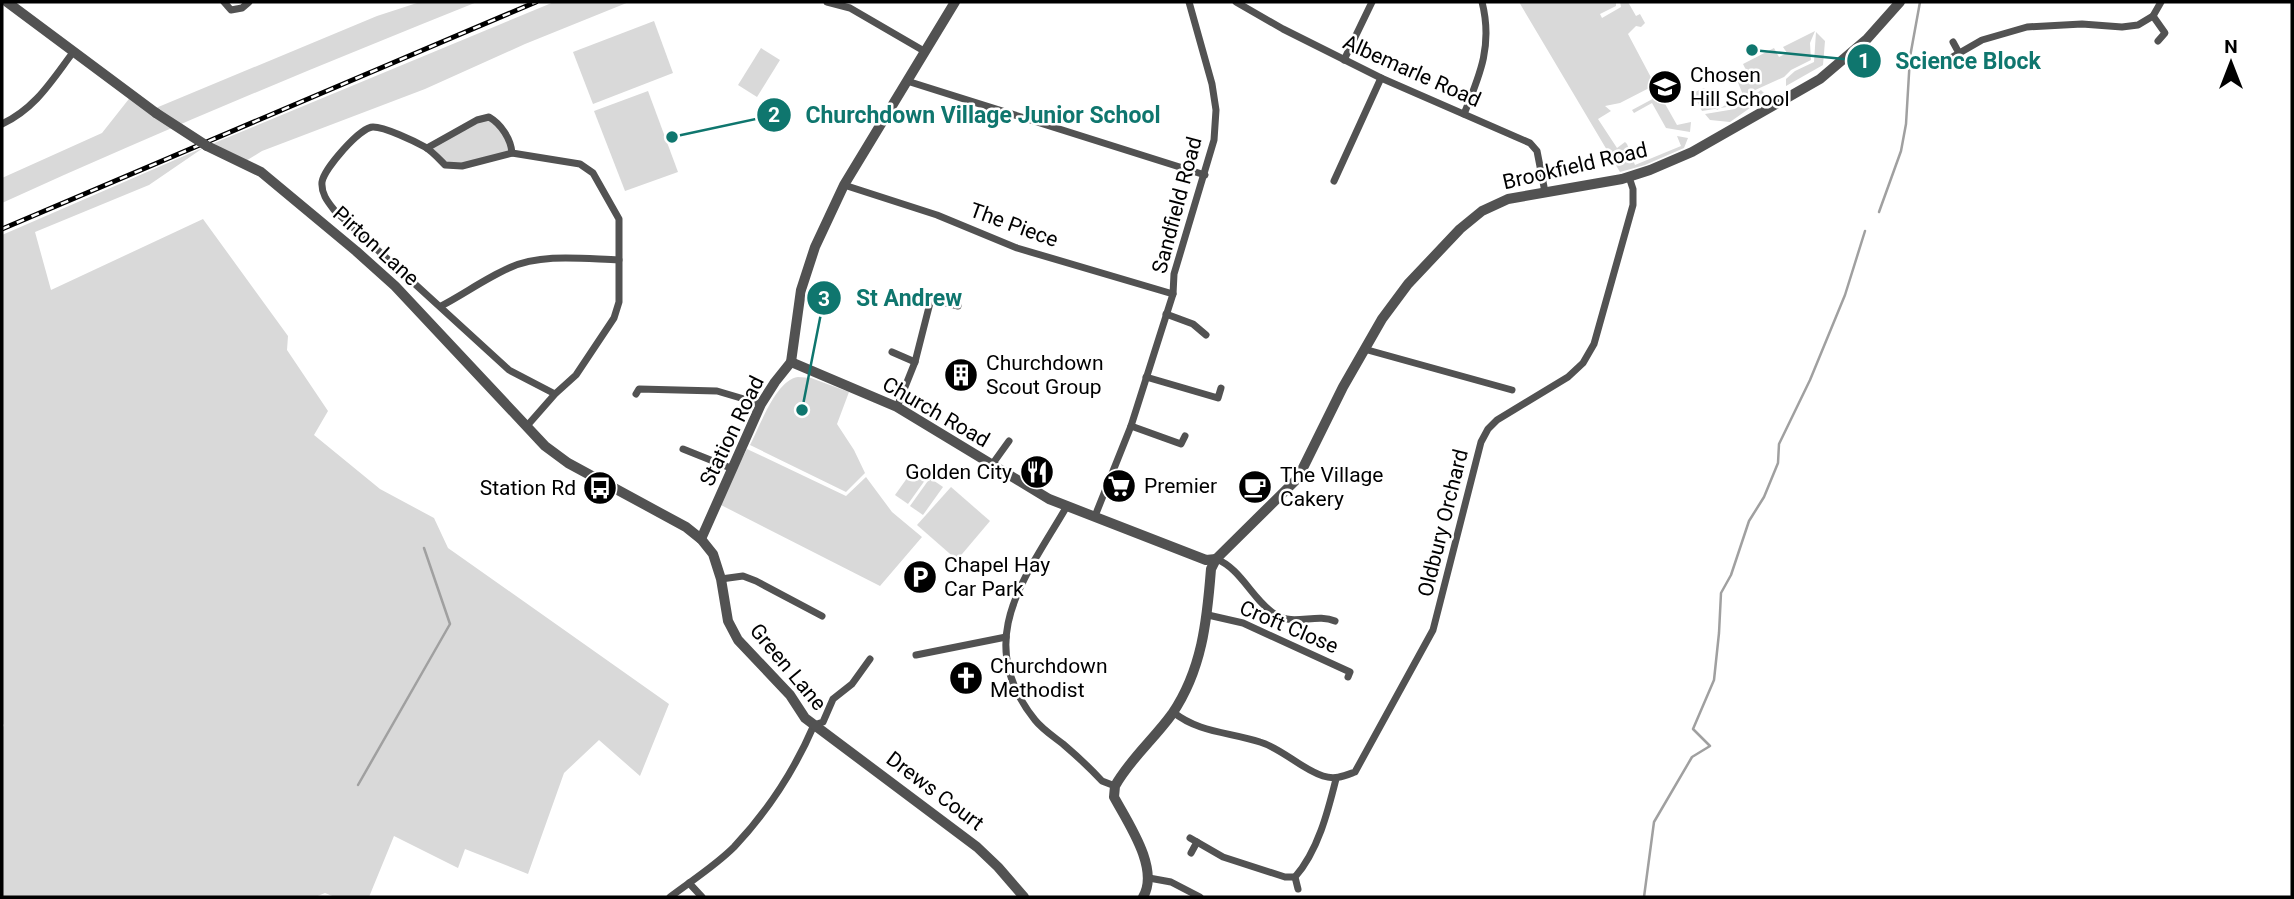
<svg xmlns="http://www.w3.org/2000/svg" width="2294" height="899" viewBox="0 0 2294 899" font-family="Roboto,sans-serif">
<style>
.green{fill:#d9d9d9}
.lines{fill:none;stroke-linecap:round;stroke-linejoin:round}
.stream{stroke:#a0a0a0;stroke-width:2.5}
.minor{stroke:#525252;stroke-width:7}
.tertiary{stroke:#525252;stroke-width:10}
.rail-casing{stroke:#000;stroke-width:5}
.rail{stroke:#fff;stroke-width:2.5;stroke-dasharray:8;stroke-linecap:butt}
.tertiary-bridge{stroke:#525252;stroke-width:10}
.labels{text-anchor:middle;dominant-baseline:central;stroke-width:5;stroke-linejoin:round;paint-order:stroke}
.street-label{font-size:21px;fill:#000;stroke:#fff}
.poi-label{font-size:21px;fill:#000;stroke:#fff;text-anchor:start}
.leader{fill:none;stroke:#0f766e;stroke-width:2.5}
.callout-dot{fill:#0f766e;stroke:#fff;stroke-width:2.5}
.mark-label{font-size:21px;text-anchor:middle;font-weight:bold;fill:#fff}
.callout-label{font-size:23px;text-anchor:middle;font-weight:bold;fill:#0f766e;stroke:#fff;stroke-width:5;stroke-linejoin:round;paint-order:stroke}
</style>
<rect width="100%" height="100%" fill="#fff"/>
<g class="green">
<path d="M420,2H477C317,66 158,132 2,203V178L102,133L132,95L151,110L377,16Z"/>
<path d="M554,2H629L525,44L425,89L262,151L244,162L206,146L149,185L35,232L51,290L203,219L288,336L287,350L328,411L314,435L380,489L434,518L448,548L669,704L640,776L599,740L564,773L528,874L465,849L458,868L394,836L369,897H335L325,893L315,897H2V729L4,725L2,723V235L207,146Z"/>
<path d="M1519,2H1616V6L1600,14L1602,18L1621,7L1620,2H1628L1636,16L1640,14L1645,23L1641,27L1636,26L1628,34L1655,85L1620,103L1605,106L1611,111L1598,119L1617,148L1625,142L1627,144L1635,165L1681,146L1677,136L1688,138L1684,148L1645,165L1620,172Z"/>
<path d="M654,21L673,73L593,104L573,52Z"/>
<path d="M1815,31L1810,43L1811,60L1791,70L1784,77L1753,91L1733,106L1702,111L1693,93L1704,88L1717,110L1743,95L1737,80L1748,74L1743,64L1774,48L1779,57L1787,53L1783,47Z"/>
<path d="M1816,32L1825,41L1823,65L1786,86V79L1795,71L1814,62Z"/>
<path d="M761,48L780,60L757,97L738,85Z"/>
<path d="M1761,90L1767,96L1730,122L1710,120L1705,114L1735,109Z"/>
<path d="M648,91L678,172L625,191L594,111Z"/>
<path d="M1660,95L1677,125L1691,122L1690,132L1666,128L1652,103L1634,113L1632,110Z"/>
<path d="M489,117L498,122L512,153L462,166L445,165L427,148Z"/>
<path d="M798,377L811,378L849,392L837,424L854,450L865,473L846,492L750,445C760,426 776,380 798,377Z"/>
<path d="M747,449L846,496L866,477L892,512L922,537L880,586L719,504Z"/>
<path d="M915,467L928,476L908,504L895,495Z"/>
<path d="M930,478L943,487L923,515L910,506Z"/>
<path d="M951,487L990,521L957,560L917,525Z"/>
</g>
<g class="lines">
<g class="stream">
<path d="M1879,212L1901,151L1906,124L1910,57L1920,2"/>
<path d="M358,785L450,624L424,548"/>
<path d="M1644,897L1654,822L1692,757L1710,746L1693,729L1714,680L1719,633L1721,593L1731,575L1749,521L1764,497L1778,463L1779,444L1810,380L1845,295L1865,231"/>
</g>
<g class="minor">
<path d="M224,2L231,10L242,8L249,2"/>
<path d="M827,2L850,8L924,51"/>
<path d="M1236,2L1283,29L1381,78L1530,143L1537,151L1545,192"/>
<path d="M2153,16L2165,33L2158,41"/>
<path d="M1953,42L1959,53"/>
<path d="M1949,59L1982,40L2027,27L2082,24L2122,27L2138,25L2153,16L2161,2"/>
<path d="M1344,60L1372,2"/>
<path d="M907,81L1205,175"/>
<path d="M1464,114C1480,75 1493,45 1482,2"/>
<path d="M2,124C36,108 52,80 74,51"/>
<path d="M427,148L477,120L489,117C501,124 511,139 512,153"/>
<path d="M1334,181L1381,78"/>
<path d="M844,185L937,215L1017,248L1173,294"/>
<path d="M441,306C464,294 486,278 509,268C542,253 584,259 619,260"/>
<path d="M1166,314L1193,324L1206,335"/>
<path d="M1364,349L1512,390"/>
<path d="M892,352L915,362"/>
<path d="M1146,377L1218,398L1221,388"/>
<path d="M636,394L639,389L717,391L761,404"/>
<path d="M897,407L915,362L931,299L958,306"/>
<path d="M1131,426L1181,444L1185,436"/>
<path d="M526,427L555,394L576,375L614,318L619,302V219L593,173L580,164L512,153L462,166L445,165C439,159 432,151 425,147C414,141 385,127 373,127C360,127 324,169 322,182C321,194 328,202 335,211L509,370L555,394"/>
<path d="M683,449L733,469"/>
<path d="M991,466L1009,441"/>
<path d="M1067,506C1026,577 971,640 1035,720C1042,729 1054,737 1063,744C1077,756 1090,768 1102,781L1115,786"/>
<path d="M1095,516L1131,426L1173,294L1174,274L1214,140L1216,110L1212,84L1189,2"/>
<path d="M1216,559C1241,568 1253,601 1276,615C1293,626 1317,613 1335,621"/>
<path d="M721,579L743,576L756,581L822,616"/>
<path d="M1208,615L1243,623L1350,672L1348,677"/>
<path d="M916,655L1006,637"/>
<path d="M1173,712C1199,733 1230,732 1260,742C1283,749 1301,769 1323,776C1335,780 1344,776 1355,772L1433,630L1481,442L1488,429L1497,420L1568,377L1583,363L1594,344L1633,205V189L1629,177"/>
<path d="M1190,838L1223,857L1285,877H1295"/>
<path d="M1191,853L1197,842"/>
<path d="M1149,878L1171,882L1200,897"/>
<path d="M689,883L702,897"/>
<path d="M1298,889L1295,877C1318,851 1328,811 1336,779"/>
<path d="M670,897C691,881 715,866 734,847C767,812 795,769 814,725L823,722L833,699L852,684L870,659"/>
</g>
<g class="tertiary">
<path d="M7,2L156,113"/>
<path d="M207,146L261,172L356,251L395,286L545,446L568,463L686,527L701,539L713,554L721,579L728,621L738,640L790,695L805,718L977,847L998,867L1024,897"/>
<path d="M791,362L897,407L1049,499L1206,560L1216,559"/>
<path d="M701,539L761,404L775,382L791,362L801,290L815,247L844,185L955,2"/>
<path d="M1143,897C1160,869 1128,823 1114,797L1115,786C1130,759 1154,739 1172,714C1202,670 1207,621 1211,569L1216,559L1298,478L1343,387L1382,319L1408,284L1460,229L1482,211L1508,199L1622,179L1650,170L1692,152L1820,79L1867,39L1900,2"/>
</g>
<g class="rail-casing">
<path id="rail" d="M2,229L536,2"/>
</g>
<use href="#rail" class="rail"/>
<path class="tertiary-bridge" d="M156,113L207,146"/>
</g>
<defs>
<g id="school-disc" transform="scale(1.75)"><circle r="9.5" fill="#000" stroke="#fff"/><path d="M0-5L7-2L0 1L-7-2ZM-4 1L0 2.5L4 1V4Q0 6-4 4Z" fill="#fff"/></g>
<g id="building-disc" transform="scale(1.75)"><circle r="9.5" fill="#000" stroke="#fff"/><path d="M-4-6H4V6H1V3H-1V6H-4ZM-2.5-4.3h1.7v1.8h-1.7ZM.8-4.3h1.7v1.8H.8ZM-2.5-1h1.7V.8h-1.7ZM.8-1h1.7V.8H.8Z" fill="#fff"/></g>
<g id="restaurant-disc" transform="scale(1.75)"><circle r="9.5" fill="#000" stroke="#fff"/><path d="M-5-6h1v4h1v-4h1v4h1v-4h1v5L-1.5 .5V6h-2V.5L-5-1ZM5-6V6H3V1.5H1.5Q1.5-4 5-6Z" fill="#fff"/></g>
<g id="supermarket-disc" transform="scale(1.75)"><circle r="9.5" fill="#000" stroke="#fff"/><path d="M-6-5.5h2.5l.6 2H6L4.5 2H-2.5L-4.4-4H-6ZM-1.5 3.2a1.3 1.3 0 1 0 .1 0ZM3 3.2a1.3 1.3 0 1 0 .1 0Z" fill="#fff"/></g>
<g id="cafe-disc" transform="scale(1.75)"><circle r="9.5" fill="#000" stroke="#fff"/><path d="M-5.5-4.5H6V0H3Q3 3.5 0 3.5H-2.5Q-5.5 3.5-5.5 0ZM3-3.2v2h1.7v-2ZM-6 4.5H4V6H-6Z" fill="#fff"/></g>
<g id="bus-disc" transform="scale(1.75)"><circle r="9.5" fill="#000" stroke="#fff"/><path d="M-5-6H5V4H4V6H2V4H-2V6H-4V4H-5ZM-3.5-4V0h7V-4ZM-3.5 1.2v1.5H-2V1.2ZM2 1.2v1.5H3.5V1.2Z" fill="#fff"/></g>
<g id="parking-disc" transform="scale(1.75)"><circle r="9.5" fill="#000" stroke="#fff"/><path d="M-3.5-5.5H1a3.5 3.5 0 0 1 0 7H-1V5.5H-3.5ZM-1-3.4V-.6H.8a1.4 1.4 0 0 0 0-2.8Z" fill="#fff"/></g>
<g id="church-disc" transform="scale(1.75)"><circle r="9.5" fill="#000" stroke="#fff"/><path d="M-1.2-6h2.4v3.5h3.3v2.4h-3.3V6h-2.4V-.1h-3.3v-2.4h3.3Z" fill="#fff"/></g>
</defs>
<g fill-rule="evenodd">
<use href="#school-disc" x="1665" y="87"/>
<use href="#building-disc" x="961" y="375"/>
<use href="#restaurant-disc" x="1037" y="472"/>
<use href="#supermarket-disc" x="1119" y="486"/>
<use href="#cafe-disc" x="1255" y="487"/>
<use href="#bus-disc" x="600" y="488"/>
<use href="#parking-disc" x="920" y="577"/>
<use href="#church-disc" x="966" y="678"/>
</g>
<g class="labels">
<g class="street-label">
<text transform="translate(1412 71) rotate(24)">Albemarle Road</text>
<text transform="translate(1575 166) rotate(-13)">Brookfield Road</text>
<text transform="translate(1177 205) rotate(-75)">Sandfield Road</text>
<text transform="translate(1014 225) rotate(20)">The Piece</text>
<text transform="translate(376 246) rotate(42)">Pirton Lane</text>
<text transform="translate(936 412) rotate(30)">Church Road</text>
<text transform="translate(732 431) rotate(-64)">Station Road</text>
<text transform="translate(1443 523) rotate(-76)">Oldbury Orchard</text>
<text transform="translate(1289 627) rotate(23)">Croft Close</text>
<text transform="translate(788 667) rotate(50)">Green Lane</text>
<text transform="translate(935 791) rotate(37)">Drews Court</text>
</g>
<g class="poi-label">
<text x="1690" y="75">Chosen<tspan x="1690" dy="24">Hill School</tspan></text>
<text x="986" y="363">Churchdown<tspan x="986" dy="24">Scout Group</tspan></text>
<text x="1012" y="472" text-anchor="end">Golden City</text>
<text x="1280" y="475">The Village<tspan x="1280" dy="24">Cakery</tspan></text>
<text x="1144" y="486">Premier</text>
<text x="576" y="488" text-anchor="end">Station Rd</text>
<text x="944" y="565">Chapel Hay<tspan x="944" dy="24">Car Park</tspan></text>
<text x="990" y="666">Churchdown<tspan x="990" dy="24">Methodist</tspan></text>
</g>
</g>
<path class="leader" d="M1752 50L1864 61M672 137L774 115M802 410L824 298"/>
<g class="callout-dot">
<circle cx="1752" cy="50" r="7"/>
<circle cx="672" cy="137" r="7"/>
<circle cx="802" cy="410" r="7"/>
<circle cx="1864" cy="61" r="18"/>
<circle cx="774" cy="115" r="18"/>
<circle cx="824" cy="298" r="18"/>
</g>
<g class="mark-label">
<text x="1864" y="68">1</text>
<text x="774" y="122">2</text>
<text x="824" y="306">3</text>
</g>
<g class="callout-label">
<text x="1968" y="69">Science Block</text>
<text x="983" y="123">Churchdown Village Junior School</text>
<text x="909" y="306">St Andrew</text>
</g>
<rect width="2294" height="899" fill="none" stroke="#000000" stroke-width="7"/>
<g transform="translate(2231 63)" stroke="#ffffff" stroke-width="5" paint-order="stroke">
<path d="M0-5L12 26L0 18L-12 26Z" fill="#000000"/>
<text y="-10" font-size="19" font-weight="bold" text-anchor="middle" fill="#000000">N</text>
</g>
</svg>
